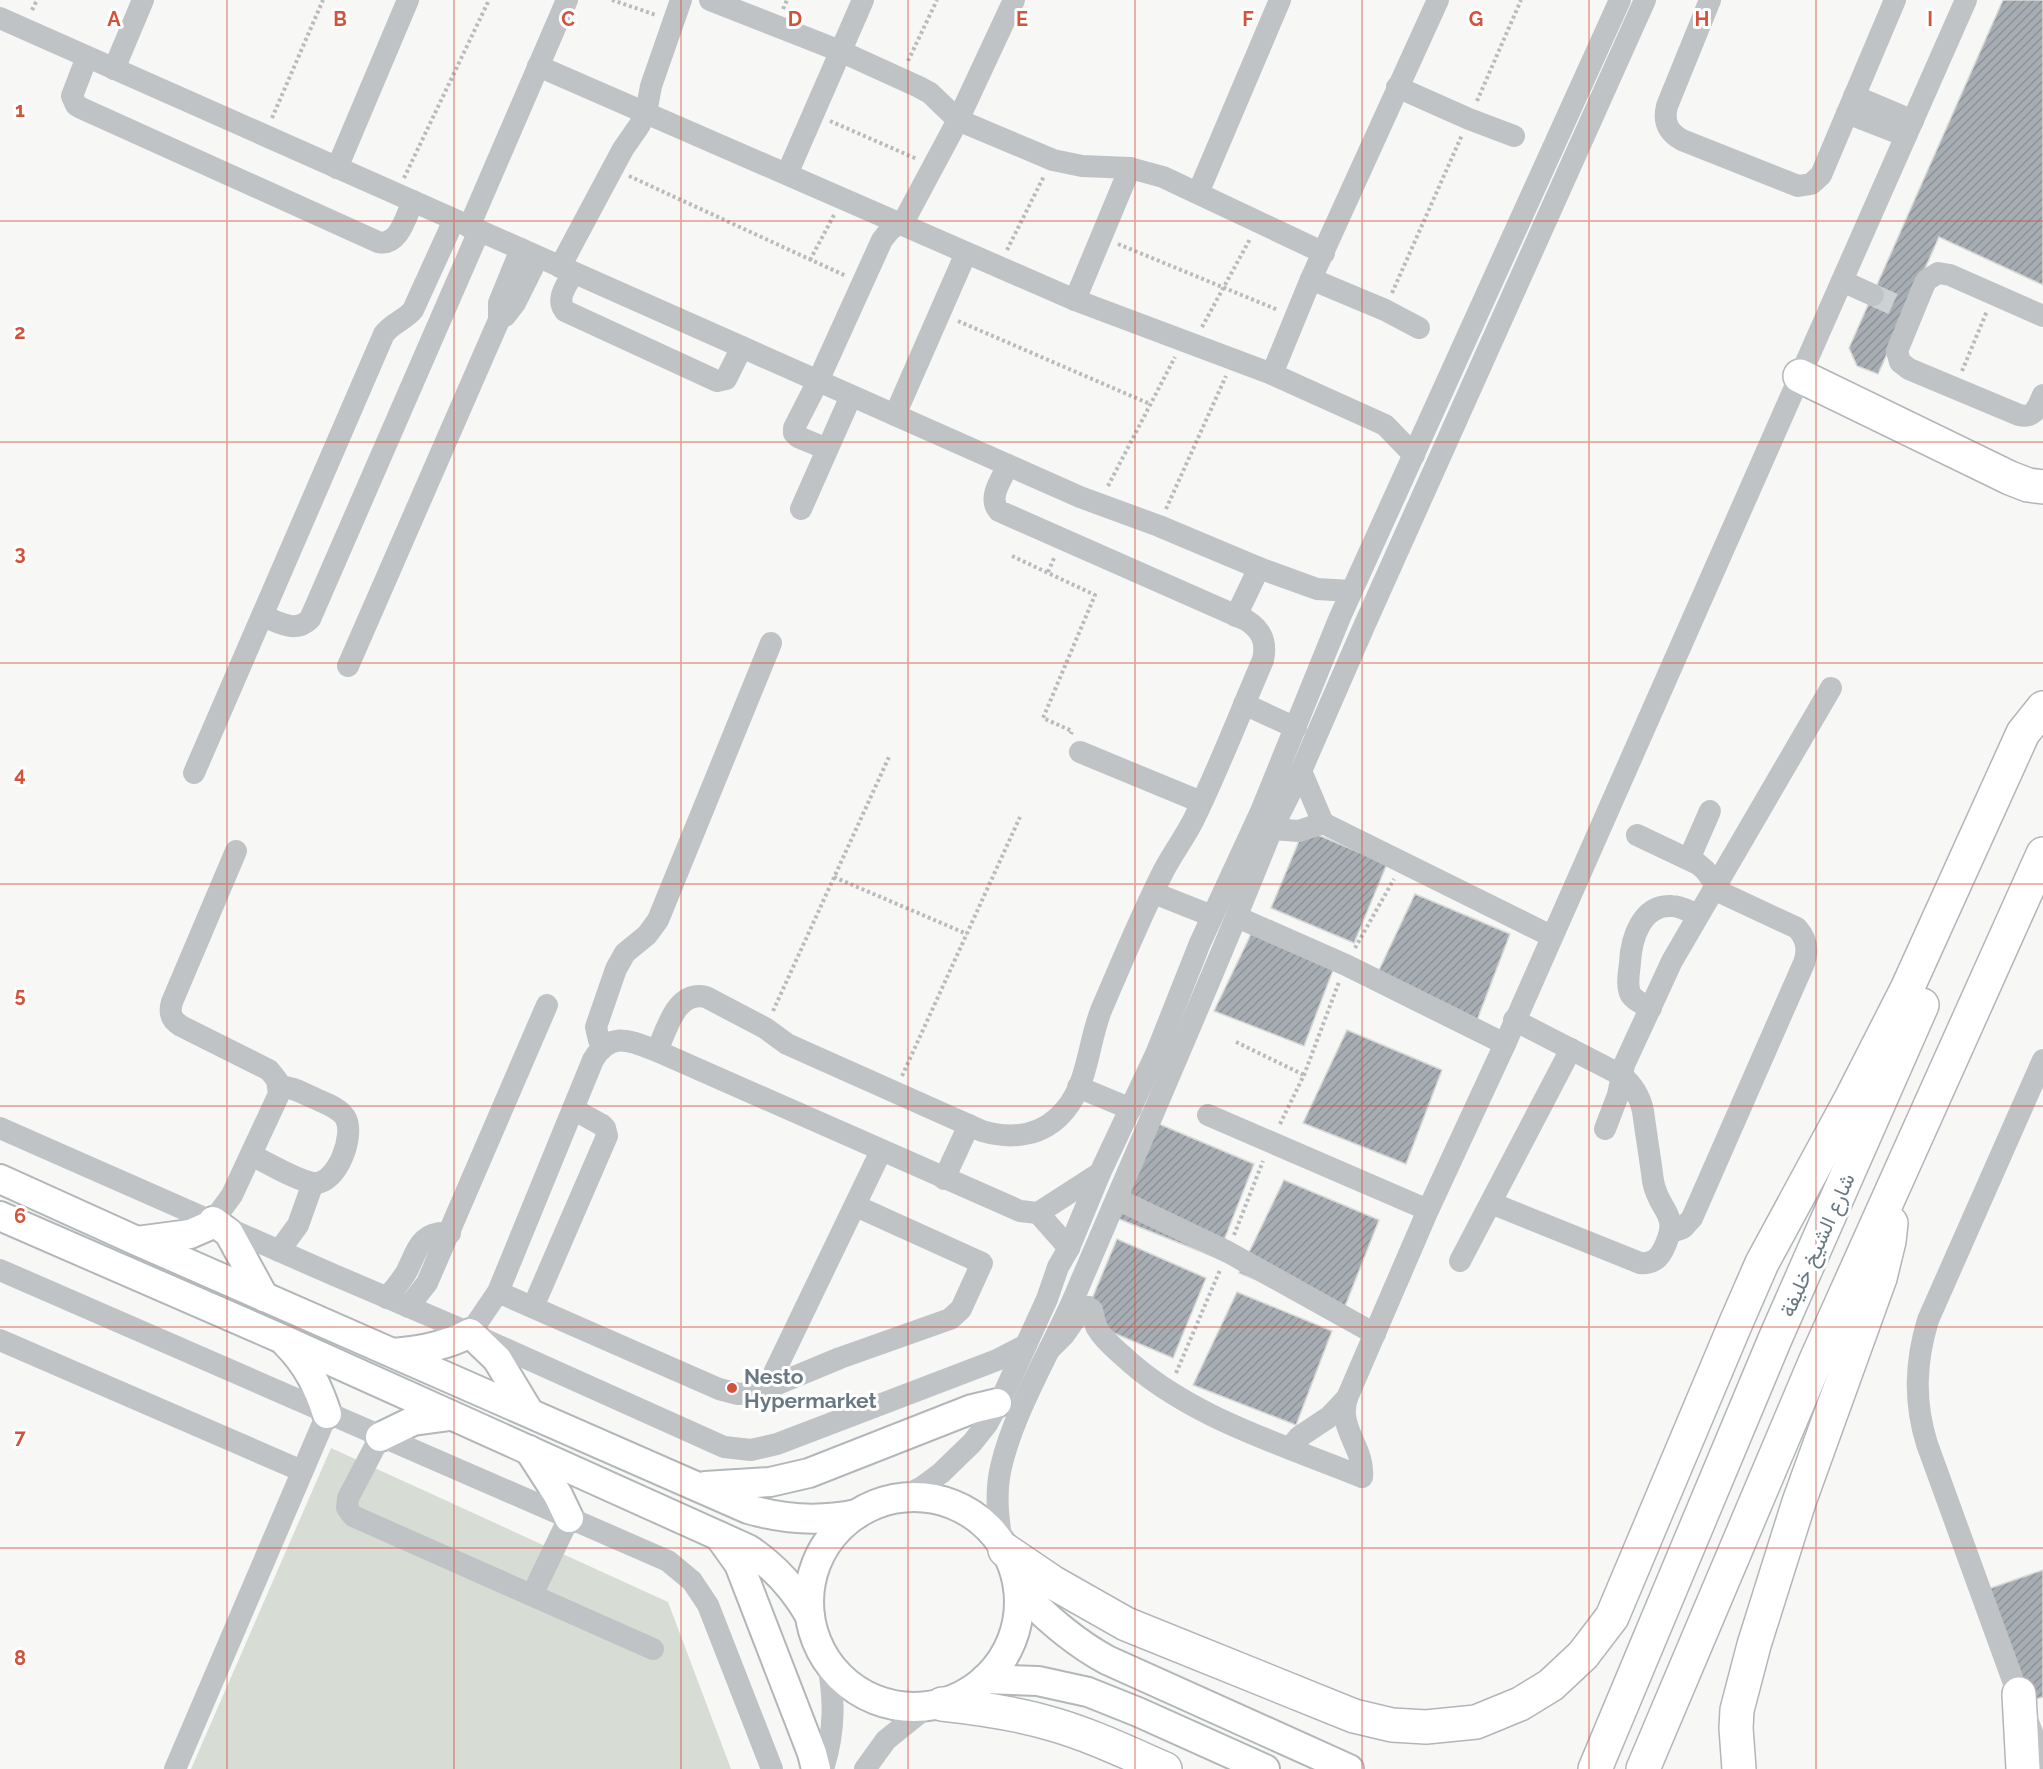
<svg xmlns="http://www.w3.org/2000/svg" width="2043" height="1769" viewBox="0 0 2043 1769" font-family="Raleway,Vazirmatn,sans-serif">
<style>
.green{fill:#d7dcd4}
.building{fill:url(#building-hatch);stroke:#d9d9d7;stroke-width:1.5}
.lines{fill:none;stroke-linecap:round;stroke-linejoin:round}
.minor-tunnel{stroke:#ccd1d3;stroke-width:22;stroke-dasharray:22 11;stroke-linecap:butt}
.major-casing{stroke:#b2b7ba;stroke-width:32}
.highway-casing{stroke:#b2b6b9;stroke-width:36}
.path{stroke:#b9bcbe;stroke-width:4;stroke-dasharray:3 3;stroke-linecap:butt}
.minor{stroke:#bfc3c6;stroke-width:22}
.major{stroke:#fff;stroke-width:28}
.highway{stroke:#fff;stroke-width:33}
.grid{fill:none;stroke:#d2523a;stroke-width:1.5;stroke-opacity:0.55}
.poi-dot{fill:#d2523a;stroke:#fff;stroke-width:2}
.labels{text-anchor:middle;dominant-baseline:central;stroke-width:6;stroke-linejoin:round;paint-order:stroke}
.street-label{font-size:21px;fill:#697983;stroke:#fff}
.poi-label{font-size:21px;font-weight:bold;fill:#697983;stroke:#fff;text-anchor:start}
.grid-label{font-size:20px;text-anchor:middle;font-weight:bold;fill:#d2523a;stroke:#fff;stroke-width:6;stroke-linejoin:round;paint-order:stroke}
</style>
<defs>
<pattern id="building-hatch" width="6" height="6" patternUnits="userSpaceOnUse" patternTransform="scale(1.5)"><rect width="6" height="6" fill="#a7aeb3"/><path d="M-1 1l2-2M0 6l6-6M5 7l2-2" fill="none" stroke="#8c9297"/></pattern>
</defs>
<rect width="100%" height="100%" fill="#f7f7f5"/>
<path class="green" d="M331,1448L668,1602L731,1769H191Z"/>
<g class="building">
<path d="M2003,0H2043V285L1939,237L1878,374L1857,366L1849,348Z"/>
<path d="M1304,829L1387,864L1354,943L1271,908Z"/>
<path d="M1415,894L1510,934L1474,1028L1371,987Z"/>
<path d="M1253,930L1335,965L1304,1046L1214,1011Z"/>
<path d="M1347,1030L1442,1070L1406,1164L1303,1123Z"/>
<path d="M1159,1124L1254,1164L1217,1258L1114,1217Z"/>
<path d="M1284,1180L1379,1220L1342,1314L1239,1273Z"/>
<path d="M1117,1239L1206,1278L1173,1358L1083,1320Z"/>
<path d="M1237,1292L1332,1331L1296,1425L1193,1385Z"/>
<path d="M2043,1570V1697L2026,1702L1988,1589Z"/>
</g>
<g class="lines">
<path class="minor-tunnel" d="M1873,295L1906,310"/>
<g class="major-casing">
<g id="major">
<path d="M0,1179L137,1241L748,1509C785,1520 819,1522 857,1514"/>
<path d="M0,1216L280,1338L748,1549C774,1566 794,1588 810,1616"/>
<path d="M137,1241L190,1234L213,1224V1221L229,1233L264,1297"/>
<path d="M286,1343C307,1364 318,1386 327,1414"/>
<path d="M394,1353C421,1350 446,1346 470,1333L497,1359L529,1412"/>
<path d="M380,1437L413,1421L450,1416"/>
<path d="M529,1450L558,1495L569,1518"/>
<path d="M705,1486L770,1482L809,1473L972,1409L997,1403"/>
<circle cx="914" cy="1602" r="105"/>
<path d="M719,1536L739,1564L812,1753L816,1769"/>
<path d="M1018,1588C1045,1617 1072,1641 1107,1660L1349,1769"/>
<path d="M985,1679L1038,1681L1088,1692L1138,1712L1265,1769"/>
</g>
</g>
<g class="highway-casing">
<g id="highway">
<path d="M1800,376L2010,478L2028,485L2043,487"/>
<path d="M1005,1550L1052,1582L1126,1624L1354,1716L1392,1725L1426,1727L1476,1722L1520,1704L1551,1685L1583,1655L1612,1617L1735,1325L1762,1263L1853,1095L1907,989L2023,733L2043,708"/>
<path d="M2019,1694L2023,1769"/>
<path d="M942,1704C979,1708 1016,1713 1052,1724C1091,1735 1128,1753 1165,1769"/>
<path d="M1595,1769L1775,1339L1922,1005"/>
<path d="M1643,1769L1816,1360L2043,854"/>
<path d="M1739,1769L1736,1728L1737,1710L1754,1645L1799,1502L1880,1278L1889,1241L1891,1223"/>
</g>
</g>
<g class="path">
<path d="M612,0L656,15"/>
<path d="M783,9L787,0"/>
<path d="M32,10L37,0"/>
<path d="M908,61L937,0"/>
<path d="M1477,101L1521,0"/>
<path d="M272,118L323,0"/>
<path d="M830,121L917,159"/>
<path d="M629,176L846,276"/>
<path d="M404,178L489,0"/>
<path d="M1118,244L1278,310"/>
<path d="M1007,250L1044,176"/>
<path d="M810,260L834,215"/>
<path d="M1392,293L1462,135"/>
<path d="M958,321L1150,404"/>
<path d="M1202,327L1250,239"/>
<path d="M1962,371L1987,311"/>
<path d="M1108,486L1175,357"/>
<path d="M1166,509L1226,376"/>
<path d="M1012,556L1095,595L1043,718L1072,731L1071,734"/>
<path d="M1048,572L1055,556"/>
<path d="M834,877L967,934"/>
<path d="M1355,948L1394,879"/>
<path d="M773,1011L889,757"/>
<path d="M1236,1042L1304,1075"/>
<path d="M902,1076L1020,817"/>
<path d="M1280,1124L1304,1075L1339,982"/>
<path d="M1234,1235L1263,1161"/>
<path d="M1176,1373L1220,1270"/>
</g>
<g class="minor">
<path d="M710,0L840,51L919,87L930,93L958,120L1053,160L1082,166L1130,168L1163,177L1324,253"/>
<path d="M1710,0L1667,106C1663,122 1668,132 1682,140L1798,186L1811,184L1821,175L1895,0"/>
<path d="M0,18L1080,497L1159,526L1259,568L1317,589L1351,591"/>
<path d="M87,57L72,96L76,105L81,108L378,242C399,247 406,216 413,201"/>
<path d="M538,66L1075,300L1272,374L1385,425L1414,455"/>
<path d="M114,69L143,0"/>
<path d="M1397,87L1469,119L1514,136"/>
<path d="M1854,96L1913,121"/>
<path d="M1847,113L1906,136"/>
<path d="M337,168L408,0"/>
<path d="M787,174L863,0"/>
<path d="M1198,193L1280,0"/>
<path d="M469,227L567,0"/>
<path d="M560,267L623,149L639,126L646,113L651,86L681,0"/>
<path d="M573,273C567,285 555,299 565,311L717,381L726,379L742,347"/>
<path d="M1311,279L1385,310L1419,328"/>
<path d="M1842,281L1873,295"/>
<path d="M1075,300L1130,168"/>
<path d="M505,316L515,303L538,257"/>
<path d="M2043,316L1950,275L1938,273L1927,280L1924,285L1897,351L1900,362L1909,369L2019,415C2035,419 2038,406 2043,395"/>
<path d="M1272,374L1311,279L1438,0"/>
<path d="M895,415L966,253"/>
<path d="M827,449L798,437L794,433V428L818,381L882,240L890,230L905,219L958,120L1014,0"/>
<path d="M801,509L851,396"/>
<path d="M262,616C279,622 295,634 310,619L479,231"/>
<path d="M1236,616L1259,568"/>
<path d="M348,666L499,320V303L521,249"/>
<path d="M1244,704L1296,728"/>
<path d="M1080,752L1201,802"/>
<path d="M1301,771L1323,823L1551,936"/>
<path d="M194,773L384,334C392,323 405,320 413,310L454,220"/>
<path d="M1271,817L1272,829L1299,831L1323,823"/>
<path d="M1637,835L1698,864L1705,870L1722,893L1797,928C1806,938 1809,949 1804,963L1692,1218L1683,1228L1671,1232"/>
<path d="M1689,859L1710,811"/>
<path d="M1154,893L1212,916"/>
<path d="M1237,917L1346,965L1505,1044"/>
<path d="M1651,1008C1644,1004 1636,1002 1631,995C1626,986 1629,973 1630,963C1631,940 1641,904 1672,906C1681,906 1690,912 1698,915"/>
<path d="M603,1046L599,1040L596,1027L616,969L625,953L647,935L658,920L771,643"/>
<path d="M657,1051C667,1029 676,990 706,997L765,1028L787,1044L982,1131C1013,1140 1044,1136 1065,1110C1089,1082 1088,1041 1102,1008C1122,962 1141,915 1164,870C1173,853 1185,837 1194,819C1219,768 1240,713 1263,660C1267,642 1262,630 1246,620L999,511C987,498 1002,479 1008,465"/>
<path d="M2043,1060L1928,1320C1915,1363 1914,1402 1927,1444L2043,1763"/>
<path d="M1078,1087L1131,1109"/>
<path d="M1208,1115L1428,1210"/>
<path d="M0,1128L334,1275L470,1333L724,1447L751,1450L777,1444L997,1360L1026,1345"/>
<path d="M1605,1129L1618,1095L1624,1065L1672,961L1831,688"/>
<path d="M251,1155C266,1162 299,1182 314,1183C337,1185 356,1134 345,1117C338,1107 324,1103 314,1098C302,1093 292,1086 279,1087"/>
<path d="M944,1179L969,1125"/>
<path d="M1117,1199L1228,1252L1375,1334"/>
<path d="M1491,1203L1640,1263C1651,1264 1658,1260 1663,1250C1682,1212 1659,1214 1653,1181C1650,1157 1646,1134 1643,1111C1640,1096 1633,1085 1621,1075L1514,1020"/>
<path d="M1038,1213L1069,1248"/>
<path d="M213,1221L232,1195L279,1094L277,1080L269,1070L181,1026C171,1020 169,1012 172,1002L236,851"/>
<path d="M279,1251L298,1225L313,1183"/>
<path d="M1460,1261L1571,1049"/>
<path d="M0,1270L668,1561L692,1581L708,1605L772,1769"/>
<path d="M498,1292L719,1389L738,1394L758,1392L840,1358L950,1319L961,1309L982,1263L856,1206"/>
<path d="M387,1298C394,1289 402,1280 407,1271C418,1249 420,1231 450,1233"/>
<path d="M408,1307L427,1283L547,1005"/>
<path d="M533,1307L607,1136L605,1128L602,1125L573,1109"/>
<path d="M470,1333L498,1292L593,1060C611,1030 631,1041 657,1051L1020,1211L1038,1213L1100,1173"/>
<path d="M0,1340L302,1471"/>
<path d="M1050,1349L1064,1335L1080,1312L1088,1307L1092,1310C1094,1316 1094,1323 1097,1328C1103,1339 1113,1347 1122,1355C1186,1416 1281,1444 1362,1477C1365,1448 1337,1428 1347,1398L1428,1210L1505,1044L1966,0"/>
<path d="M776,1385L775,1371L881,1151"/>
<path d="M380,1437L348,1498L347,1508L353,1516L653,1649"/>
<path d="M1290,1448L1299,1437L1329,1417L1347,1398"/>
<path d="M900,1498L922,1487L941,1473L972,1443L987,1424L1005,1391L1047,1299L1058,1267L1069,1248L1100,1173L1156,1054L1200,943L1262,809L1340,617L1620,0"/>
<path d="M1002,1544C998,1518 995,1493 1001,1467C1014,1410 1053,1347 1076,1293C1142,1138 1210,985 1272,829L1301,771L1365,624L1645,0"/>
<path d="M532,1595L569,1518"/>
<path d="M175,1769L327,1414"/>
<path d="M823,1769C835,1731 835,1698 827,1659"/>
<path d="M865,1769L886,1740L927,1707"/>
</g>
<use href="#major" class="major"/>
<use href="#highway" class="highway"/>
</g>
<path class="grid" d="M227,0V1769M454,0V1769M681,0V1769M908,0V1769M1135,0V1769M1362,0V1769M1589,0V1769M1816,0V1769M0,221H2043M0,442H2043M0,663H2043M0,884H2043M0,1106H2043M0,1327H2043M0,1548H2043"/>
<circle class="poi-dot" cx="732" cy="1388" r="6"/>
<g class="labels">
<g class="street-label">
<text transform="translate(1817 1245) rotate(-66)">شارع الشيخ خليفة</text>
</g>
<g class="poi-label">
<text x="744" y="1376">Nesto<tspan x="744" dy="24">Hypermarket</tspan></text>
</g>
</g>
<g class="grid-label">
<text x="114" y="26">A</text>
<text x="340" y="26">B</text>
<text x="568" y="26">C</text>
<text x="795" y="26">D</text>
<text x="1022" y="26">E</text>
<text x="1248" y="26">F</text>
<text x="1476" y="26">G</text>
<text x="1702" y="26">H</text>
<text x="1930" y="26">I</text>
<text x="20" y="117">1</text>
<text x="20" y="339">2</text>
<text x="20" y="560">3</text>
<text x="20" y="781">4</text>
<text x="20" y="1002">5</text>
<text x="20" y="1223">6</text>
<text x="20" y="1444">7</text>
<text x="20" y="1665">8</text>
</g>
</svg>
